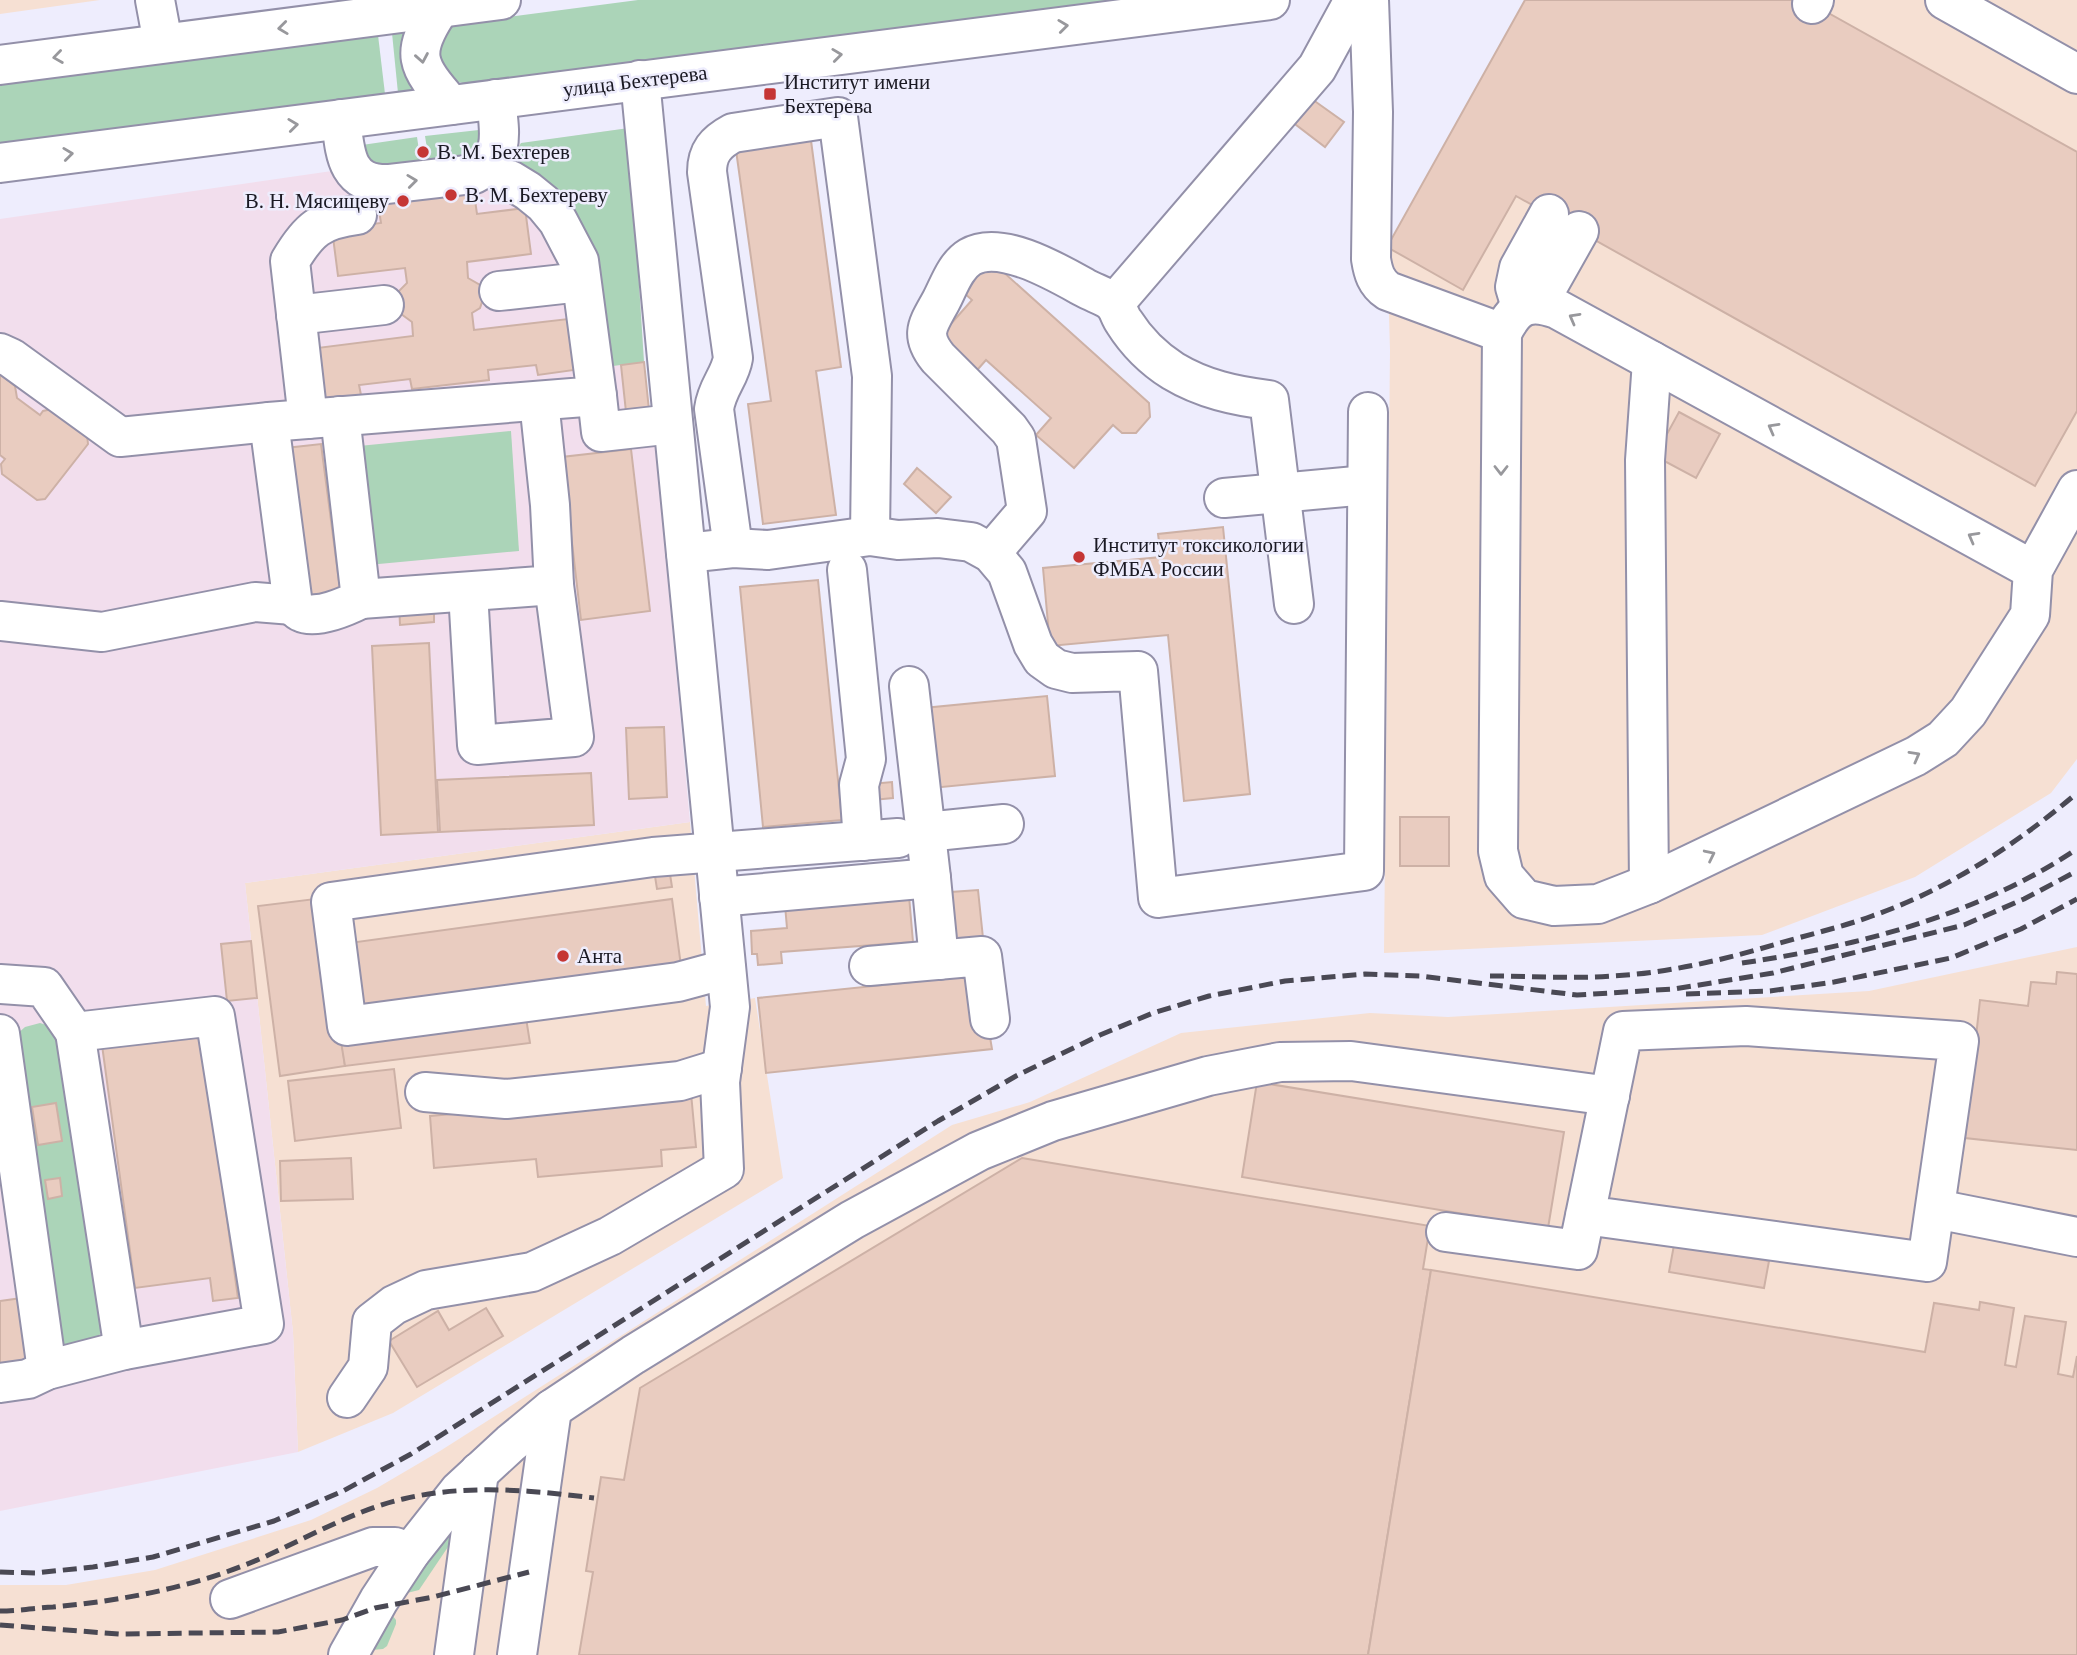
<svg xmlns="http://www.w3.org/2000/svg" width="2077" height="1655" viewBox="0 0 2077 1655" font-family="'Times New Roman',serif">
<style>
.industrial{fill:#f6e0d3}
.medical{fill:#f2deed}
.green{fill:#abd4b8}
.building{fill:#e9ccc0;stroke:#cdb1a6;stroke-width:2}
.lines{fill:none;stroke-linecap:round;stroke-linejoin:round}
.minor-casing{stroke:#9390a9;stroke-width:42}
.minor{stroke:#fff;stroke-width:38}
.rail{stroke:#4a4954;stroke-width:5;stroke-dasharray:14 7;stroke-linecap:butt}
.oneway{stroke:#98989c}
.poi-dot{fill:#c53635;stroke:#eeedfd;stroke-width:2.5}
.labels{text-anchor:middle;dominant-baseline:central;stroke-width:5;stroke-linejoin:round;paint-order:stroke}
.street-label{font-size:21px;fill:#1a1923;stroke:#eeedfd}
.poi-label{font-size:21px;fill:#1a1923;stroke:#eeedfd;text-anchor:start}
</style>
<rect width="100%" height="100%" fill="#eeedfd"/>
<g class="industrial">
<path d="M0,0H100L0,14Z"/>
<path d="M1525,0H2077V759L2051,793L1915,877L1762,935L1384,953L1390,350L1387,247Z"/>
<path d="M690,822L706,1006L755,998L783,1178L393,1413L298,1452L293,1333L245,883Z"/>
<path d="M2077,947V1655H0V1585H66L155,1570L311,1520L377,1488L440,1451L952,1125L1030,1102L1181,1033L1370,1013L1448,1017L1869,991Z"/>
</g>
<path class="medical" d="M629,128L644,362L651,427L656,451L690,822L245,883L293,1333L298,1452L0,1511V219Z"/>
<g class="green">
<path d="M638,0H1112L468,84L453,81L434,56L448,27L455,24Z"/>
<path d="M410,31L419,91L398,93L392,33Z"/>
<path d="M378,35L385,94L0,144V84Z"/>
<path d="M629,128L644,362L605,367L590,259L509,163L521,143Z"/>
<path d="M488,129L482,154L371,169L355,146L417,137L420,157L428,155L425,136Z"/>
<path d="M511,431L519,551L368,565L359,446Z"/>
<path d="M40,1023L56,1028L103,1329L95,1342L61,1349L16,1035L25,1027Z"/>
<path d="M439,1534L449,1535L452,1541L419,1590L399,1595Z"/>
<path d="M389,1611L396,1620V1624L387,1646L383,1649L372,1650Z"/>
</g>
<g class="building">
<path d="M1525,0H1805L2077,152V411L2035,486L1516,196L1463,290L1387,247Z"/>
<path d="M1309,97L1344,122L1325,147L1291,121Z"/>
<path d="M810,133L841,367L816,371L836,515L763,524L748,404L771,401L735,143Z"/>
<path d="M471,193H474L477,214L525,208L531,254L467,262L468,278L480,285L483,299L480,308L472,313L474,330L568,319L574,370L538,375L536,365L488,370L489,380L412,389L410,379L359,385L361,395L322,400L317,348L413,336L412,322L397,311L395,295L407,283L405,268L338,276L332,229L381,223L378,204Z"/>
<path d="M991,261L1149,403L1150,417L1136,433H1122L1113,425L1074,468L1036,435L1051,418L986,360L971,377L934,343L972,300L963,292L977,263Z"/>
<path d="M644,362L649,410L626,412L621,365Z"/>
<path d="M0,374L15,386L17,398L40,415L43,411L52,409L87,435L88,444L45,499L37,500L2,474L1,464L5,459L0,455Z"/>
<path d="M1679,412L1720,434L1696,478L1655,456Z"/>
<path d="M321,444L341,597L307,602L286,448Z"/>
<path d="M631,449L650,611L581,620L562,457Z"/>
<path d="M917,468L951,497L936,513L904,484Z"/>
<path d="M1223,527L1250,794L1184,801L1168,635L1050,646L1043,568L1161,557L1158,534Z"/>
<path d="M818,580L842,820L763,827L740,587Z"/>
<path d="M434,600V622L400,625L399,602Z"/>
<path d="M429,643L438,832L381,835L372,646Z"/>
<path d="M1047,696L1055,776L932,788L924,708Z"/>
<path d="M664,727L667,797L629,799L626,728Z"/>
<path d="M591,773L594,825L440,832L437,780Z"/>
<path d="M892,782L893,798L873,800L871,784Z"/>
<rect x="1400" y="817" width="49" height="49"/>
<path d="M669,868L672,887L657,889L654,870Z"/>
<path d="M978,890L983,938L956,941L951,892Z"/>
<path d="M909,896L913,942L781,952L782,963L758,965L757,954H752L751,931L787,928L785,905Z"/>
<path d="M323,898L345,1066L280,1076L258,906Z"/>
<path d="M672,899L681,966L352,1012L342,944Z"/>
<path d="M251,941L257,998L227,1001L221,944Z"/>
<path d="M2057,972L2077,974V1150L1965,1138L1980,1000L2028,1006L2031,982L2056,984Z"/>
<path d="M970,976L976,1032L989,1031L992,1049L766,1073L758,998Z"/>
<path d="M526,1018L530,1043L345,1066L341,1042Z"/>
<path d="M201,1032L238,1298L213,1301L210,1278L135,1288L102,1045Z"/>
<path d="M394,1069L401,1128L295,1141L288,1081Z"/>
<path d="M1257,1082L1564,1132L1548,1228L1242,1177Z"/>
<path d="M691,1093L696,1147L661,1150L662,1166L538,1177L536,1159L434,1168L430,1116Z"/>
<path d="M56,1103L62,1141L38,1145L32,1107Z"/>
<path d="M351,1158L353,1199L281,1201L280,1161Z"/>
<path d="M1022,1158L1430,1226L1423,1269L1431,1270L1368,1655H579L593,1572L586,1571L601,1477L624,1480L640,1388Z"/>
<path d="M60,1178L62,1196L48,1199L45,1180Z"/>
<path d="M1674,1245L1769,1261L1764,1288L1669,1272Z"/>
<path d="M1431,1270L1925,1352L1934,1303L1979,1310L1980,1302L2014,1308L2005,1365L2016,1367L2025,1316L2066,1322L2058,1374L2073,1377L2077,1356V1655H1368Z"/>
<path d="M22,1298L30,1366L0,1370V1301Z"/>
<path d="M486,1308L503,1336L417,1387L389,1341L438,1311L449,1330Z"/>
</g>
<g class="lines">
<g class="minor-casing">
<g id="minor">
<path d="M155,0L163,43"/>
<path d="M1369,0L1373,112L1371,259C1373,272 1376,283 1388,291L1502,333"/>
<path d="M1945,0L2077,74"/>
<path d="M1812,4L1814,0"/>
<path d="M440,8C409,54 416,65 451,105"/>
<path d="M0,65L501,0"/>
<path d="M341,119C345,152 345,185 388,184L474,174C507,158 499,130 496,99"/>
<path d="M0,163L1270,0"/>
<path d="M499,291L581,282"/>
<path d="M1539,302L1579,231"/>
<path d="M1114,304L1317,68L1354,0"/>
<path d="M1521,307L1515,287L1519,268L1549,214"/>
<path d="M296,315L384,305"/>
<path d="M0,353L11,358L120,437L269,422L597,396L579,261L558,221L544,204L528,191L510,180"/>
<path d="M597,396L601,432L673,424"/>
<path d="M308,419L290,261C309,229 320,220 357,215"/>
<path d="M269,422L293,605C295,607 298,611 301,612C316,620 347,606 361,599L340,416"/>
<path d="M1224,498L1367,485"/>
<path d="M733,548L714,409C717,387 730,377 733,358L707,172C707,152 716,142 733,133L838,117L872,376L870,536"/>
<path d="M686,553L733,548L768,550L870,536L898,540L938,538L971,542L991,553L1007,572L1033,644L1042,659L1056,669L1072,673L1138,671L1158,898L1364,871L1368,412"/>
<path d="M991,553L1027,511L1016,439L1009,429L938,358C919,334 928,325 941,301C949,286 955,266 970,257C1001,239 1058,273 1085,288C1094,293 1107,297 1114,303C1118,308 1120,317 1124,322C1136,341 1154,359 1173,371C1203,389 1235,396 1269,400L1294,604"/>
<path d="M847,570L866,759L859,785L863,841"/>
<path d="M2033,570L1557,309C1528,299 1516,305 1502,333L1498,851L1504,876L1524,899L1554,906L1598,904L1649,884L1916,756L1943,739L1968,712L2030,615L2033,570L2077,490"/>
<path d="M468,592L477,745L574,737L554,585"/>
<path d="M361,599L554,585L550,505L539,401"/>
<path d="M0,621L102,632L255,602L293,605"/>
<path d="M926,832L1004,824"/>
<path d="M931,878L939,960"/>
<path d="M1649,884L1645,460L1652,361"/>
<path d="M719,897L931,878L909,686"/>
<path d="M869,966L982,956L990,1019"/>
<path d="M726,969L678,982L347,1026L331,902L653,857L898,838"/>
<path d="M0,984L44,987L75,1032L215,1016L264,1324L124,1350L47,1370L28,1379L0,1383"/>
<path d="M75,1032L124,1350"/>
<path d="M0,1034L47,1370"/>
<path d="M425,1092L506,1099L680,1081L722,1068"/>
<path d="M1936,1209L2077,1237"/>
<path d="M1446,1232L1578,1250L1623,1031L1746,1026L1959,1041L1927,1262L1585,1215"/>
<path d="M347,1398L368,1367L372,1322L394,1305L426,1290L532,1272L610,1236L724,1169L720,1082L730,1007L640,80"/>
<path d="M230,1599L373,1547H395L410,1553"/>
<path d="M348,1655L379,1600L410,1553L459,1491L511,1443L552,1409L633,1355L852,1220L979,1151L1053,1121L1208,1076L1280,1062L1351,1061L1610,1096"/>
<path d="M454,1655L479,1472"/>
<path d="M517,1655L552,1409"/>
</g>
</g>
<use href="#minor" class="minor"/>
<g class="rail">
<path d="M1742,963C1859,946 1978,915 2077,849"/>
<path d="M1490,976C1531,976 1572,979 1613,976C1669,973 1727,959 1780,943C1811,934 1842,927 1872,916C1947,890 2017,844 2077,793"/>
<path d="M1686,994L1770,991L1834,982L1951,958L2021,929L2077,899"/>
<path d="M0,1572L35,1573L93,1567L153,1557L274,1521L343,1491L411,1454L938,1121L1016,1076L1100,1035L1153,1013L1209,996L1285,981L1365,974L1420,976L1577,995L1674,989L1773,973L1964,925L2024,899L2077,871"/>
<path d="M0,1611C18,1611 36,1608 53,1607C119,1601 184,1589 245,1565C298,1544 347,1512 403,1499C465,1484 531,1490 594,1498"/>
<path d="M0,1625L119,1634L278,1632L342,1620L375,1608L433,1597L529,1572"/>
</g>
</g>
<defs><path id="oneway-chevron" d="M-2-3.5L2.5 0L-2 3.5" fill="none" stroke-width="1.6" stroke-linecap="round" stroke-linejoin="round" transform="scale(1.75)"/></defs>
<g class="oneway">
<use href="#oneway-chevron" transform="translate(1063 26) rotate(-7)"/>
<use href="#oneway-chevron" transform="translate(283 28) rotate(173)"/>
<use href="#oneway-chevron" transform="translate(837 55) rotate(-7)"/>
<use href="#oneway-chevron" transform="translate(58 57) rotate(172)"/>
<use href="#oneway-chevron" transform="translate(422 58) rotate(80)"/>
<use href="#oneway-chevron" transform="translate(293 125) rotate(-7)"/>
<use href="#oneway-chevron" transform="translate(68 154) rotate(-7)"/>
<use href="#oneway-chevron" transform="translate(412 181) rotate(-7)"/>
<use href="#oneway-chevron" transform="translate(1574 318) rotate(-151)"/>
<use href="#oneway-chevron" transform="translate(1773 428) rotate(-151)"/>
<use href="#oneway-chevron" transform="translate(1501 470) rotate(90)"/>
<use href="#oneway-chevron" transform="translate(1973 537) rotate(-151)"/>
<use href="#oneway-chevron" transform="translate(1915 756) rotate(-29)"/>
<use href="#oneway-chevron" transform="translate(1710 855) rotate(-26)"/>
</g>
<g class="poi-dot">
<rect x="763" y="87" width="14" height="14" rx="3.5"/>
<circle cx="423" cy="152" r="7"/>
<circle cx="451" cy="195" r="7"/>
<circle cx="403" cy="201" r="7"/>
<circle cx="1079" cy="557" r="7"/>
<circle cx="563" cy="956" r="7"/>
</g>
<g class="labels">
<g class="street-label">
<text transform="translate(635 81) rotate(-7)">улица Бехтерева</text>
</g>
<g class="poi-label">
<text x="784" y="82">Институт имени<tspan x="784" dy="24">Бехтерева</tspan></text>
<text x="437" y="152">В. М. Бехтерев</text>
<text x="465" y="195">В. М. Бехтереву</text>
<text x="389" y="201" text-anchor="end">В. Н. Мясищеву</text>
<text x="1093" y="545">Институт токсикологии<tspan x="1093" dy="24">ФМБА России</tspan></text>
<text x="577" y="956">Анта</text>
</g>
</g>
</svg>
